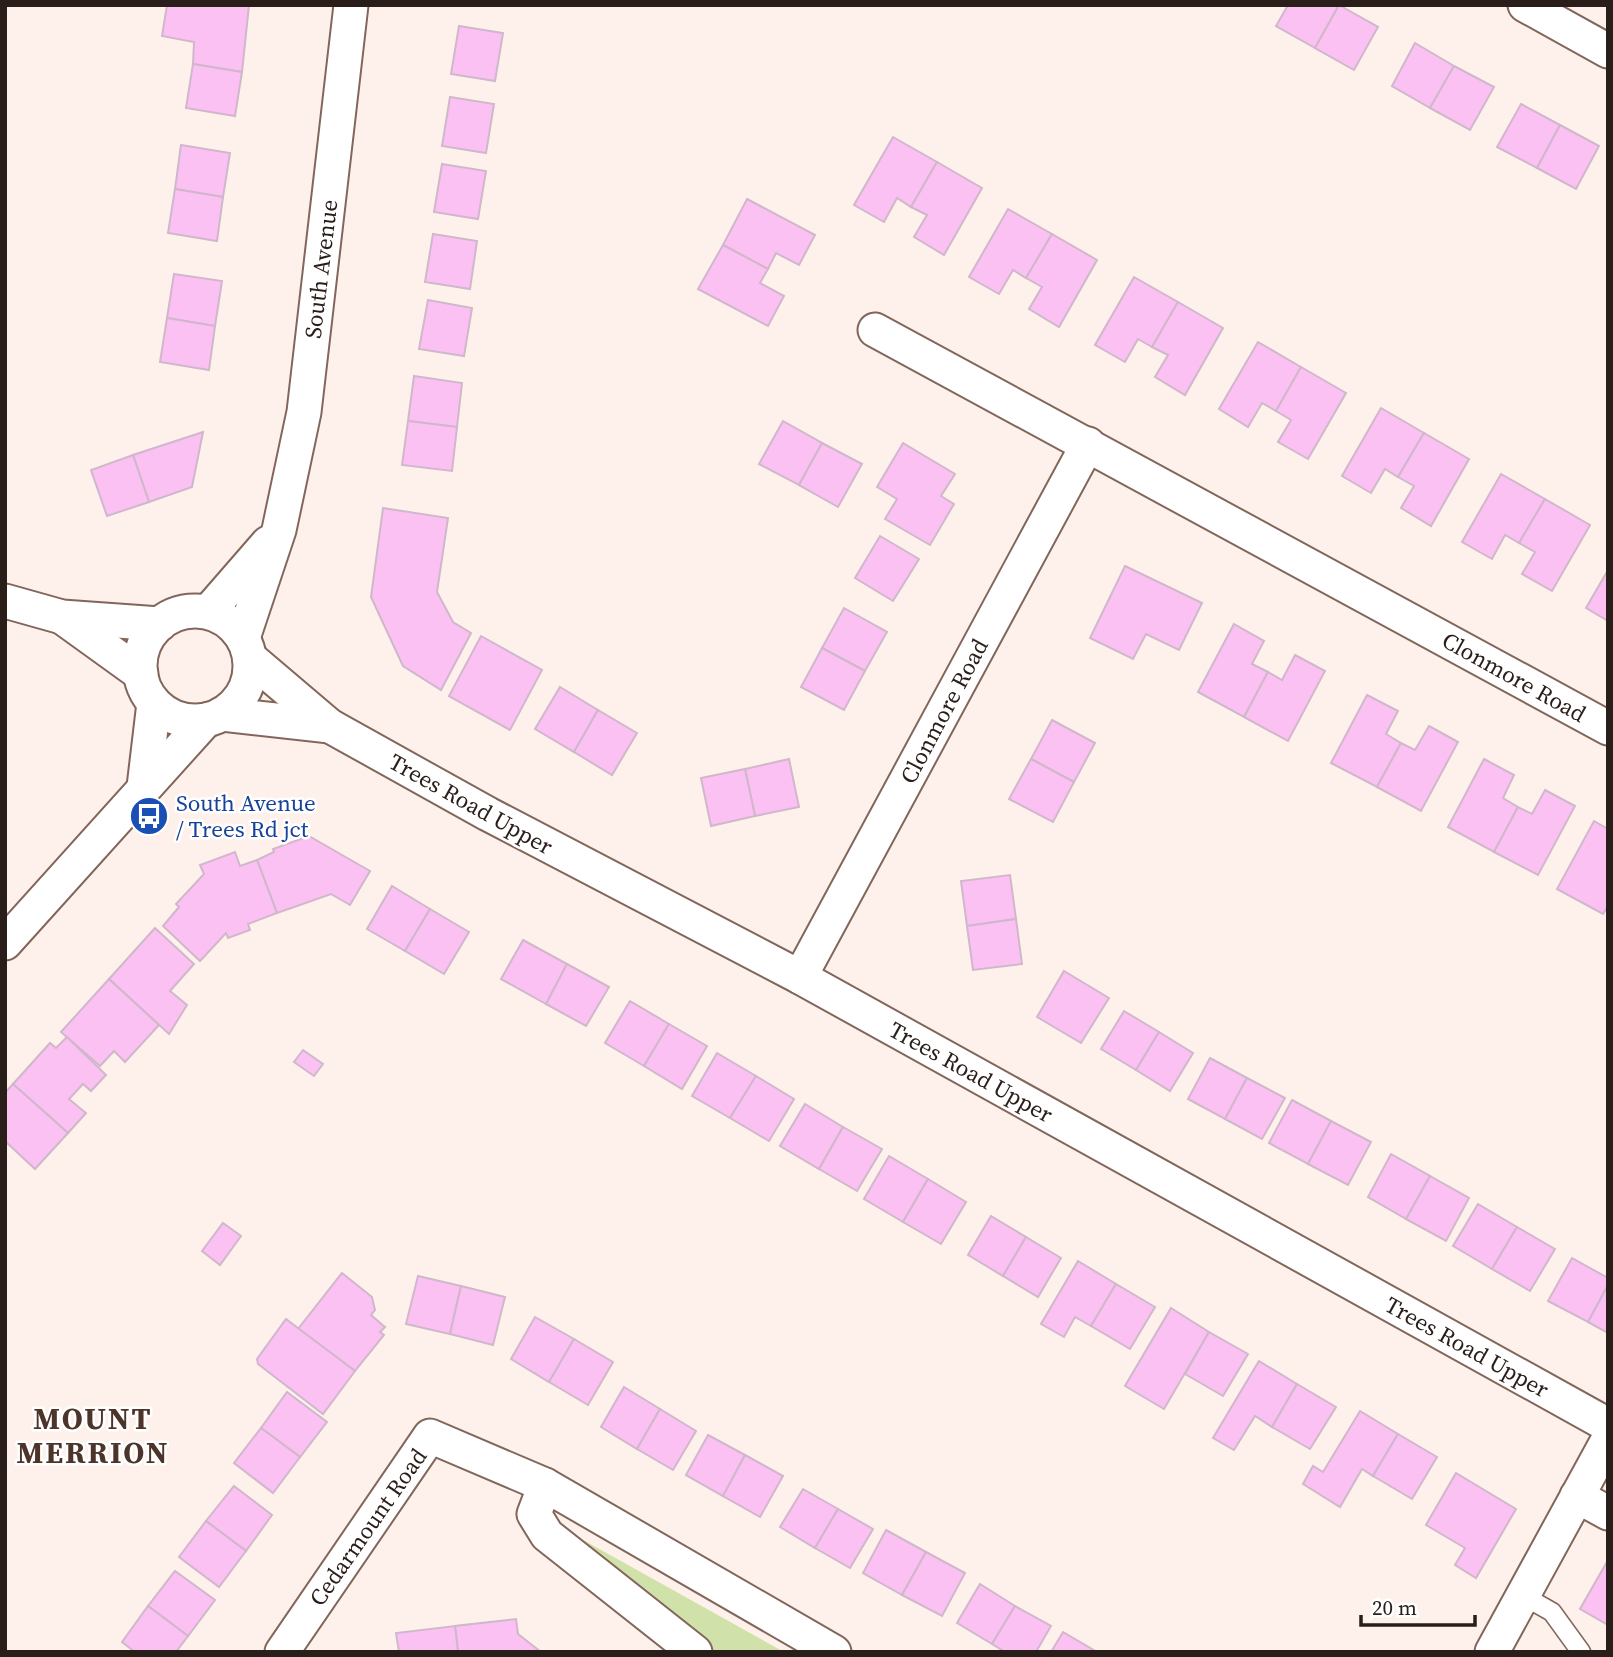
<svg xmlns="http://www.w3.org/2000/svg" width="1613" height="1657" viewBox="0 0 1613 1657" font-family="'Source Serif 4',serif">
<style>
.green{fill:#d0e2aa}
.building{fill:#fcc1f3;stroke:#d0b7cb;stroke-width:2}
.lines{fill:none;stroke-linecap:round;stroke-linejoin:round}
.service-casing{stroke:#82665b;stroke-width:21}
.minor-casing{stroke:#82665b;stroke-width:37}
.service{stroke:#fff;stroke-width:18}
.minor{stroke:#fff;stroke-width:33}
.labels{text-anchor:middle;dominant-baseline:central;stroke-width:5;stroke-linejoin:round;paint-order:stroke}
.street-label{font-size:23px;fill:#2a1e1a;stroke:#fff}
.transit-label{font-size:23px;fill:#164399;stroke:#fff;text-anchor:start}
.district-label{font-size:30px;font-weight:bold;letter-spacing:2px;fill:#4d342a;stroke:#fff}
</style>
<rect width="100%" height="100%" fill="#fef1eb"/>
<path class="green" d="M585,1541L784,1652H710L570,1542Z"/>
<g class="building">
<path d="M167,5H249L242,72L193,64L194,42L162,36Z"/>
<path d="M1288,5H1339L1315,48L1276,26Z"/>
<path d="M1339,5L1378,27L1354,70L1315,48Z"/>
<path d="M459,26L503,33L495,81L451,74Z"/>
<path d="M1415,43L1454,66L1430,108L1392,86Z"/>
<path d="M193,64L242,72L235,116L186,108Z"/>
<path d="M1454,66L1494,87L1470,130L1430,108Z"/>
<path d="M450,97L494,104L486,153L442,146Z"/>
<path d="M1521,104L1560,125L1537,168L1497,147Z"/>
<path d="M1560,125L1599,146L1576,189L1537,168Z"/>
<path d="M893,137L937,162L911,207L897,198L884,222L854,205Z"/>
<path d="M181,145L230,153L223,197L175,189Z"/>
<path d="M937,162L982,188L944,255L914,237L927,215L911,207Z"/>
<path d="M442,164L486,171L478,219L434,212Z"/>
<path d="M175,189L223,197L217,241L168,233Z"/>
<path d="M747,199L815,235L799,265L776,253L768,269L723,245Z"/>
<path d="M1008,209L1052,234L1026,278L1013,270L999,294L969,277Z"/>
<path d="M433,234L477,241L470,289L425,282Z"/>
<path d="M1052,234L1097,260L1059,327L1029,309L1042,287L1026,278Z"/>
<path d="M723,245L768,269L760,283L784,296L768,326L698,289Z"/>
<path d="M174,274L222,281L215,326L167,318Z"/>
<path d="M1134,277L1178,302L1152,347L1138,339L1125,362L1095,345Z"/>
<path d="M428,300L472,308L464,356L419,349Z"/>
<path d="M1178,302L1223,328L1185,395L1155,377L1168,355L1152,347Z"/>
<path d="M167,318L215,326L209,370L160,362Z"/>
<path d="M1258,342L1301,367L1276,411L1262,403L1248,427L1219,409Z"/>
<path d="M1301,367L1346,393L1308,459L1278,442L1291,420L1276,411Z"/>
<path d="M414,376L462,383L457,427L408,421Z"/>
<path d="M1381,408L1424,433L1398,477L1385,469L1371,493L1342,476Z"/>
<path d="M408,421L457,427L452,471L402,465Z"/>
<path d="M783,421L822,443L799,485L759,464Z"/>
<path d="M203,432L192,487L149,502L133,455Z"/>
<path d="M1424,433L1469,459L1431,526L1401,508L1414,486L1398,477Z"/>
<path d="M822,443L862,464L838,507L799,485Z"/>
<path d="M903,443L955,474L941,496L954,504L930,545L885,519L897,499L877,487Z"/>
<path d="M133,455L149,502L107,516L91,470Z"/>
<path d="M1501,474L1545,499L1519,543L1505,535L1492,559L1462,542Z"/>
<path d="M1545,499L1590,525L1552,591L1522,574L1535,552L1519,543Z"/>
<path d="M383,508L448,518L437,592L453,622L471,633L441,690L403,666L371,597Z"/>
<path d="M880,536L919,559L893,601L855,578Z"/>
<path d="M1125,566L1202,603L1179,650L1146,634L1133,659L1090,638Z"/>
<path d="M1608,570V621L1586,608Z"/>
<path d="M844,608L887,632L865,671L822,648Z"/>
<path d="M1234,624L1264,641L1252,664L1268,672L1244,717L1198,692Z"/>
<path d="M481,636L542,670L510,730L449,696Z"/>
<path d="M822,648L865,671L844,710L801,687Z"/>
<path d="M1295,655L1325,671L1288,741L1244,717L1268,672L1282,680Z"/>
<path d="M560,687L598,710L574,752L535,729Z"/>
<path d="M1367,695L1398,711L1386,734L1401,743L1377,787L1331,763Z"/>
<path d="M598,710L637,733L612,775L574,752Z"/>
<path d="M1052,720L1095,743L1074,782L1031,759Z"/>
<path d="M1429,726L1458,742L1421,811L1377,787L1401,743L1415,750Z"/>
<path d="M789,759L799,807L755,816L745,769Z"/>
<path d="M1031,759L1074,782L1053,822L1009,799Z"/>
<path d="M1484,759L1514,775L1503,798L1518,807L1494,852L1448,827Z"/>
<path d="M745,769L755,816L711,826L701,778Z"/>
<path d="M1545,790L1575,806L1538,875L1494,852L1518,807L1532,814Z"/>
<path d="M1594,821L1608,829V906L1603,914L1557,889Z"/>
<path d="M309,836L370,871L350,905L331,894L277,913L257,860L274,852L273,849Z"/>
<path d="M235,852L240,866L257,860L277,913L248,924L250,930L228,938L226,933L200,961L163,926L179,907L176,904L204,874L200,865Z"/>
<path d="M1010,875L1016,919L967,926L961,881Z"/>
<path d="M392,886L430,909L405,951L367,929Z"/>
<path d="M430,909L469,932L444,974L405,951Z"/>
<path d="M1016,919L1022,964L973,970L967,926Z"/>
<path d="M155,928L194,964L170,991L187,1005L169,1034L109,979Z"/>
<path d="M523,940L567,964L546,1004L501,979Z"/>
<path d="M567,964L609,987L586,1026L546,1004Z"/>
<path d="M1064,971L1109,998L1081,1043L1037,1017Z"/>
<path d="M109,979L159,1025L125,1062L114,1051L100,1066L61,1032Z"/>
<path d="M630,1001L669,1024L644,1066L605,1043Z"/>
<path d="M1124,1011L1159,1032L1136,1070L1101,1049Z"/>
<path d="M669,1024L707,1046L682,1089L644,1066Z"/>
<path d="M1159,1032L1193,1053L1170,1091L1136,1070Z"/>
<path d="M67,1037L106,1075L91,1091L83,1084L69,1099L86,1113L68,1133L13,1084L50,1043L56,1048Z"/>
<path d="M303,1050L323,1064L314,1076L294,1062Z"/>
<path d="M717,1053L756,1076L730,1118L692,1096Z"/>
<path d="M1210,1058L1247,1078L1225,1119L1188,1099Z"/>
<path d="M756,1076L794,1099L769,1141L730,1118Z"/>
<path d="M1247,1078L1285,1098L1262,1139L1225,1119Z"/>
<path d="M13,1084L68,1133L35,1169L5,1141V1093Z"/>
<path d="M1292,1100L1331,1121L1308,1164L1269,1143Z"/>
<path d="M805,1104L843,1127L819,1169L780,1146Z"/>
<path d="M1331,1121L1371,1142L1348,1185L1308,1164Z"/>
<path d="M843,1127L882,1149L857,1191L819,1169Z"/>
<path d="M1391,1154L1430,1176L1406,1219L1368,1197Z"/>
<path d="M889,1156L928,1179L903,1222L864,1199Z"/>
<path d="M1430,1176L1469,1198L1446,1241L1406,1219Z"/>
<path d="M928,1179L966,1202L941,1244L903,1222Z"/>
<path d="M1478,1204L1517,1227L1492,1269L1453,1246Z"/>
<path d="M991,1216L1026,1237L1003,1276L968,1255Z"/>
<path d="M223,1223L241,1236L220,1265L202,1251Z"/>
<path d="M1517,1227L1555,1249L1530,1291L1492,1269Z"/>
<path d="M1026,1237L1061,1258L1038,1297L1003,1276Z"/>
<path d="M1572,1258L1608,1278V1285L1588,1322L1548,1301Z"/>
<path d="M1078,1261L1116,1284L1091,1326L1075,1317L1064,1337L1041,1324Z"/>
<path d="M342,1273L372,1297L375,1310L371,1315L385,1327L380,1332L384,1335L355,1371L298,1329Z"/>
<path d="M418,1276L461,1286L450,1334L406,1324Z"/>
<path d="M1116,1284L1155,1307L1130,1349L1091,1326Z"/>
<path d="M1608,1285V1333L1588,1322Z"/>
<path d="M461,1286L505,1297L493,1345L450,1334Z"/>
<path d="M1171,1308L1209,1332L1164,1409L1125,1386Z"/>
<path d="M535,1317L574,1339L549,1382L511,1359Z"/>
<path d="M286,1319L355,1371L323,1414L258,1364L257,1359Z"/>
<path d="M1209,1332L1248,1354L1223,1396L1185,1374Z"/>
<path d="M574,1339L613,1362L588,1405L549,1382Z"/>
<path d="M1259,1361L1297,1384L1272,1427L1255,1416L1234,1450L1213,1438Z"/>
<path d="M1297,1384L1336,1407L1310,1449L1272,1427Z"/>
<path d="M624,1387L660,1409L637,1449L601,1427Z"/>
<path d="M287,1392L327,1422L300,1457L261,1428Z"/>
<path d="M660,1409L696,1431L673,1470L637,1449Z"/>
<path d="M1360,1411L1398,1434L1373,1476L1362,1469L1340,1507L1303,1484L1313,1466L1323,1472Z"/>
<path d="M261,1428L300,1457L273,1493L234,1463Z"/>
<path d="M1398,1434L1437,1457L1412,1499L1373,1476Z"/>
<path d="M708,1435L745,1455L723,1496L686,1475Z"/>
<path d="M745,1455L783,1476L760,1517L723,1496Z"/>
<path d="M1456,1473L1516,1509L1476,1578L1455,1565L1465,1548L1426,1525Z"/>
<path d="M234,1486L272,1515L246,1551L206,1521Z"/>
<path d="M803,1489L838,1509L815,1548L780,1527Z"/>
<path d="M838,1509L873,1529L850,1568L815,1548Z"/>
<path d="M206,1521L246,1551L219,1587L179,1557Z"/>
<path d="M886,1530L926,1552L902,1595L863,1573Z"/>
<path d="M926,1552L965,1573L942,1616L902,1595Z"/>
<path d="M1608,1560V1625L1580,1609Z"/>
<path d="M175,1571L215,1600L188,1636L148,1606Z"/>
<path d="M980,1584L1015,1606L992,1644L957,1623Z"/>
<path d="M148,1606L188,1636L176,1652H135L122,1642Z"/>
<path d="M1015,1606L1051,1626L1036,1652H1005L992,1644Z"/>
<path d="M516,1619L518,1634L541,1652H458L455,1626Z"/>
<path d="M455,1626L458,1652H399L396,1633Z"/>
<path d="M1063,1632L1097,1652H1051Z"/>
</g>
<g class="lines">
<g class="service-casing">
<path id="service" d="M1522,1595L1552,1612L1581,1652"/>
</g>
<g class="minor-casing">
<g id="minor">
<path d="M1525,5L1608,51"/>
<path d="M875,330L1608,728"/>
<path d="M5,601L62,617L160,624"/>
<circle cx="195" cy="666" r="55"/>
<path d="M208,612L268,543"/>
<path d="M62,617L141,674"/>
<path d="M243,638L279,530L304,412L351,5"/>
<path d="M250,658L330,726L488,814L800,977L1608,1425"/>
<path d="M222,714L330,726"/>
<path d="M144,787L154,703"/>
<path d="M5,943L206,720"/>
<path d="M800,977L1088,444"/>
<path d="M545,1485L534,1514L547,1535L695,1652"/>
<path d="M1577,1496L1608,1513"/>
<path d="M282,1652L430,1436L545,1485L834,1652"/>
<path d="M1492,1652L1608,1440"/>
</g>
</g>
<use href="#service" class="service"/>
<use href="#minor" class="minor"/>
</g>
<defs>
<g id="bus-disc" transform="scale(2.0125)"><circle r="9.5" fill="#1a4fb4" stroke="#fff"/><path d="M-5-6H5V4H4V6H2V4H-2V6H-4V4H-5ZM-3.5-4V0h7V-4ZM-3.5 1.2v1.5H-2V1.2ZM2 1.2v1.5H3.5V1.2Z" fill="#fff"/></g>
</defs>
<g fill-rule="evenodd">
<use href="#bus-disc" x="149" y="816"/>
</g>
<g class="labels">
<g class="street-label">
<text transform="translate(321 269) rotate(-83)">South Avenue</text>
<text transform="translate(1514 677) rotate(29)">Clonmore Road</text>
<text transform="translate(944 711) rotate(-62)">Clonmore Road</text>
<text transform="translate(471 804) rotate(29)">Trees Road Upper</text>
<text transform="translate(971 1072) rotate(29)">Trees Road Upper</text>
<text transform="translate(1467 1347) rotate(29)">Trees Road Upper</text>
<text transform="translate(368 1527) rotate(-55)">Cedarmount Road</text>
</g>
<g class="transit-label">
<text x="176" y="803">South Avenue<tspan x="176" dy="26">/ Trees Rd jct</tspan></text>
</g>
<g class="district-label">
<text x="93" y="1418">MOUNT<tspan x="93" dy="34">MERRION</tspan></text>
</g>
</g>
<rect width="1613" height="1657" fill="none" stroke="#2a1e1a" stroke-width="14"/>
<path d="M1361 1615v10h114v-10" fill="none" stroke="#2a1e1a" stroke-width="3.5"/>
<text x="1372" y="1615" font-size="21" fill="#2a1e1a" stroke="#ffffff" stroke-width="5" paint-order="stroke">20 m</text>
</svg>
